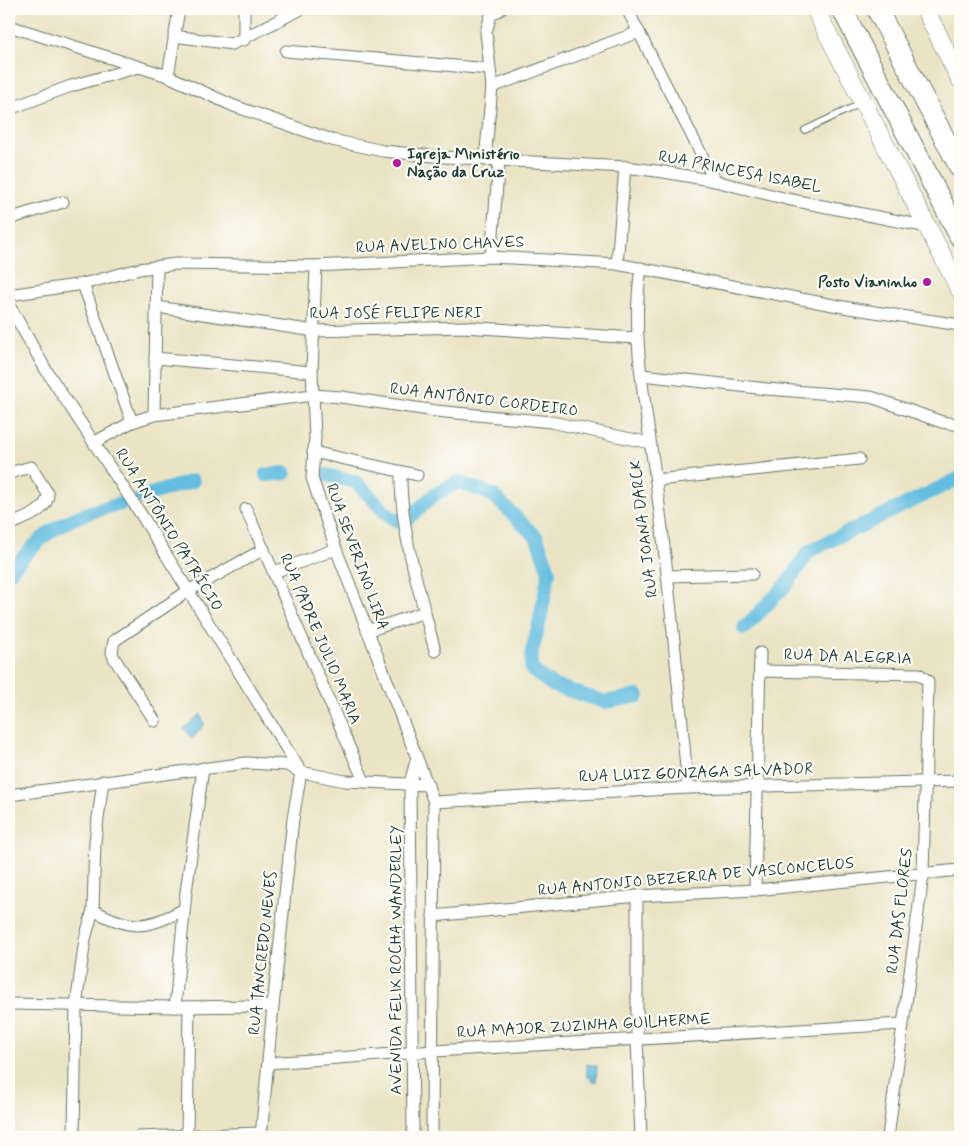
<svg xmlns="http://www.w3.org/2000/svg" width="969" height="1146" viewBox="0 0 969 1146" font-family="Mynerve,sans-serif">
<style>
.water{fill:#63bde0;stroke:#417d8a}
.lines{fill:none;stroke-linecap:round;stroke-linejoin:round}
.canal{stroke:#63bde0;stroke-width:14}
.lane-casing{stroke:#667767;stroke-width:8}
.street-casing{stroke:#667767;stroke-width:13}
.primary-casing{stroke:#667767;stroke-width:19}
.highway-casing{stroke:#667767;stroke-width:22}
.lane{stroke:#fff;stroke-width:5.5}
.street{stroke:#fff;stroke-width:11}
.primary{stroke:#fff;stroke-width:18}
.highway{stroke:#fff;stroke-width:20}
.poi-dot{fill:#b5179e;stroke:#fdfcf7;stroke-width:2}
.labels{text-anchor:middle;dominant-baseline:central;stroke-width:4.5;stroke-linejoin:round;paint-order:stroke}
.poi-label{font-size:16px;font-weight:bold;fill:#1f3d34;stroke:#fdfcf7;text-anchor:start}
.street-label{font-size:16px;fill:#1f3d34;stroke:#fdfcf7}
</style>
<rect width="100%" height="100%" fill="#fdfcf7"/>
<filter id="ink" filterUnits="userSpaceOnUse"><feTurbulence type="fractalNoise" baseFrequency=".02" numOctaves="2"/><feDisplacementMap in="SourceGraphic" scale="10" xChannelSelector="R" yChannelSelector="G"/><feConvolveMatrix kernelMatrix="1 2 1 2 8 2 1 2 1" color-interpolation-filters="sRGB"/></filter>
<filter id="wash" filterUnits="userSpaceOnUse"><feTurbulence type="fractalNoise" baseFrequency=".0096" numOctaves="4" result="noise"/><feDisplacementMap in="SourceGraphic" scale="20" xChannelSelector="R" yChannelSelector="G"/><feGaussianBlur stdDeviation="1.12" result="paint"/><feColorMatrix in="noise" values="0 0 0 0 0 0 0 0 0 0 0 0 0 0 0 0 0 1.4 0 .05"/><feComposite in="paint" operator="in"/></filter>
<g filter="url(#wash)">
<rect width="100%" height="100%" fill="#eae4c5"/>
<g class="water">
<path d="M201,714L204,725L192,739L184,728Z"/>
<path d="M587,1064L597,1066L596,1082H592L591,1078L587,1077Z"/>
</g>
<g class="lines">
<g class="canal">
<path d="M266,475L285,473"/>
<path d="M326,475L356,482L389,516L400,522"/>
<path d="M141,497L193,481"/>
<path d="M407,519L434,495L458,482L493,495L537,538L549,571L540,620L532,651L531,669L552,685L605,702L638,696"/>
<path d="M9,573C45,530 66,516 121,504"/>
<path d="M744,628L787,584L809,551L960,478"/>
</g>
</g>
</g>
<g filter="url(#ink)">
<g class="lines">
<g class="lane-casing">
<path id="lane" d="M805,130L862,103"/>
</g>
<g class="street-casing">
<g id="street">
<path d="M627,9L715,181"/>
<path d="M9,26L168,76L234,106L332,140L383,151L444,157L625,167L664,172L715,181L787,199L928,227"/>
<path d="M174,36L232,44L301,9"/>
<path d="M244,40V9"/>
<path d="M286,51L489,69"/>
<path d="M168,76L179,9"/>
<path d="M492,87L639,32"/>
<path d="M9,109L71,86L139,67"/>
<path d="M485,160L492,87L486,32L491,15L501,9"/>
<path d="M9,219L63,202"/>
<path d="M491,257L499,161"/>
<path d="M617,264L625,167"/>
<path d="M316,266L312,372L315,437L312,478L336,549L434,802L432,1137"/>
<path d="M641,268C630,340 647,411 656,482C670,584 678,686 688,788"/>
<path d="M83,284L132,422"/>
<path d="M9,295L83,284L139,269L176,264L316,266L491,257L617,264L849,308L960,325"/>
<path d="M9,305L46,370L142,516L301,772L293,819L273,1006L261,1137"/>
<path d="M157,307L314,331L464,327L636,338"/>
<path d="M155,358L312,372"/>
<path d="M642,375L767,389L871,397L942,422L960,425"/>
<path d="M154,415L157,267"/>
<path d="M95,442L132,422L154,415L313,395L341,397L436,411L551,422L650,443"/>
<path d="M313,452L417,475"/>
<path d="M401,472C400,533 420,592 435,651"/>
<path d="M9,473L31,467L48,494C48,512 22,519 9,525"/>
<path d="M656,480L859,459"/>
<path d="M246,509L364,781"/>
<path d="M274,572L336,549"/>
<path d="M667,576L752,574"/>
<path d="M367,631L425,612"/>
<path d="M760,671L919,674L928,681L923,875L888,1137"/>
<path d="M155,721L114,658L112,652L114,641L188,591L264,549"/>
<path d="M9,795L246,763L287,765L301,772L345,781L428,785"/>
<path d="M434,802L688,788L960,781"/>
<path d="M755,890L760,653"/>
<path d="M637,896V1040L641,1137"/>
<path d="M93,910C130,930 147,930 184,909"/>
<path d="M433,916L637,896L755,890L960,870"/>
<path d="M9,1004L175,1007L273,1006"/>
<path d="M175,1007L186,892L203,768"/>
<path d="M269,1063L434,1051L902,1024"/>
<path d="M74,1137L76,1006L85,939L93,910L95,841L103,781"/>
<path d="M138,1137L261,1133"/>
<path d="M187,1137L189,1007"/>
<path d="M413,1137L410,783L416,761"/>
</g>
</g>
<g class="primary-casing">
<g id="primary">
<path d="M815,9L960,290"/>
<path d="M925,9L960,79"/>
</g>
</g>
<g class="highway-casing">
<g id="highway">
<path d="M842,9L960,237"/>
<path d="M877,9L960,168"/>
</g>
</g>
<use href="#lane" class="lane"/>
<use href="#street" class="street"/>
<use href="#primary" class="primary"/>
<use href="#highway" class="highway"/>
</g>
</g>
<g class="poi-dot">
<circle cx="397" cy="163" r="5"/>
<circle cx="927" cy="282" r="5"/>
</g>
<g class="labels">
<g class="poi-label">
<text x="407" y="154">Igreja Ministério<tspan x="407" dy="18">Nação da Cruz</tspan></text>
<text x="917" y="282" text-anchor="end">Posto Vianinho</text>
</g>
<g class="street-label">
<text transform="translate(740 172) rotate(11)">RUA PRINCESA ISABEL</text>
<text transform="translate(440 245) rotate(-2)">RUA AVELINO CHAVES</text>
<text x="396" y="313">RUA JOSÉ FELIPE NERI</text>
<text transform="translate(484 400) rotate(7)">RUA ANTÔNIO CORDEIRO</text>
<text transform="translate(644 529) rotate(-97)">RUA JOANA DARCK</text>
<text transform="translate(169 530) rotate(58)">RUA ANTÔNIO PATRÍCIO</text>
<text transform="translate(357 557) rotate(70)">RUA SEVERINO LIRA</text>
<text transform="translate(320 639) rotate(67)">RUA PADRE JULIO MARIA</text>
<text transform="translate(848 657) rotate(2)">RUA DA ALEGRIA</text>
<text transform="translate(696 773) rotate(-2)">RUA LUIZ GONZAGA SALVADOR</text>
<text transform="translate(696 877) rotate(-5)">RUA ANTONIO BEZERRA DE VASCONCELOS</text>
<text transform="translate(900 911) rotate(-83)">RUA DAS FLORES</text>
<text transform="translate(263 953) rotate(-84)">RUA TANCREDO NEVES</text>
<text transform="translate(396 960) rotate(-90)">AVENIDA FELIX ROCHA WANDERLEY</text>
<text transform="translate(584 1026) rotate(-3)">RUA MAJOR ZUZINHA GUILHERME</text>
</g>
</g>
<rect width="969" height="1146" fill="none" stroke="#fdfcf7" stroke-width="30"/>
</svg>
